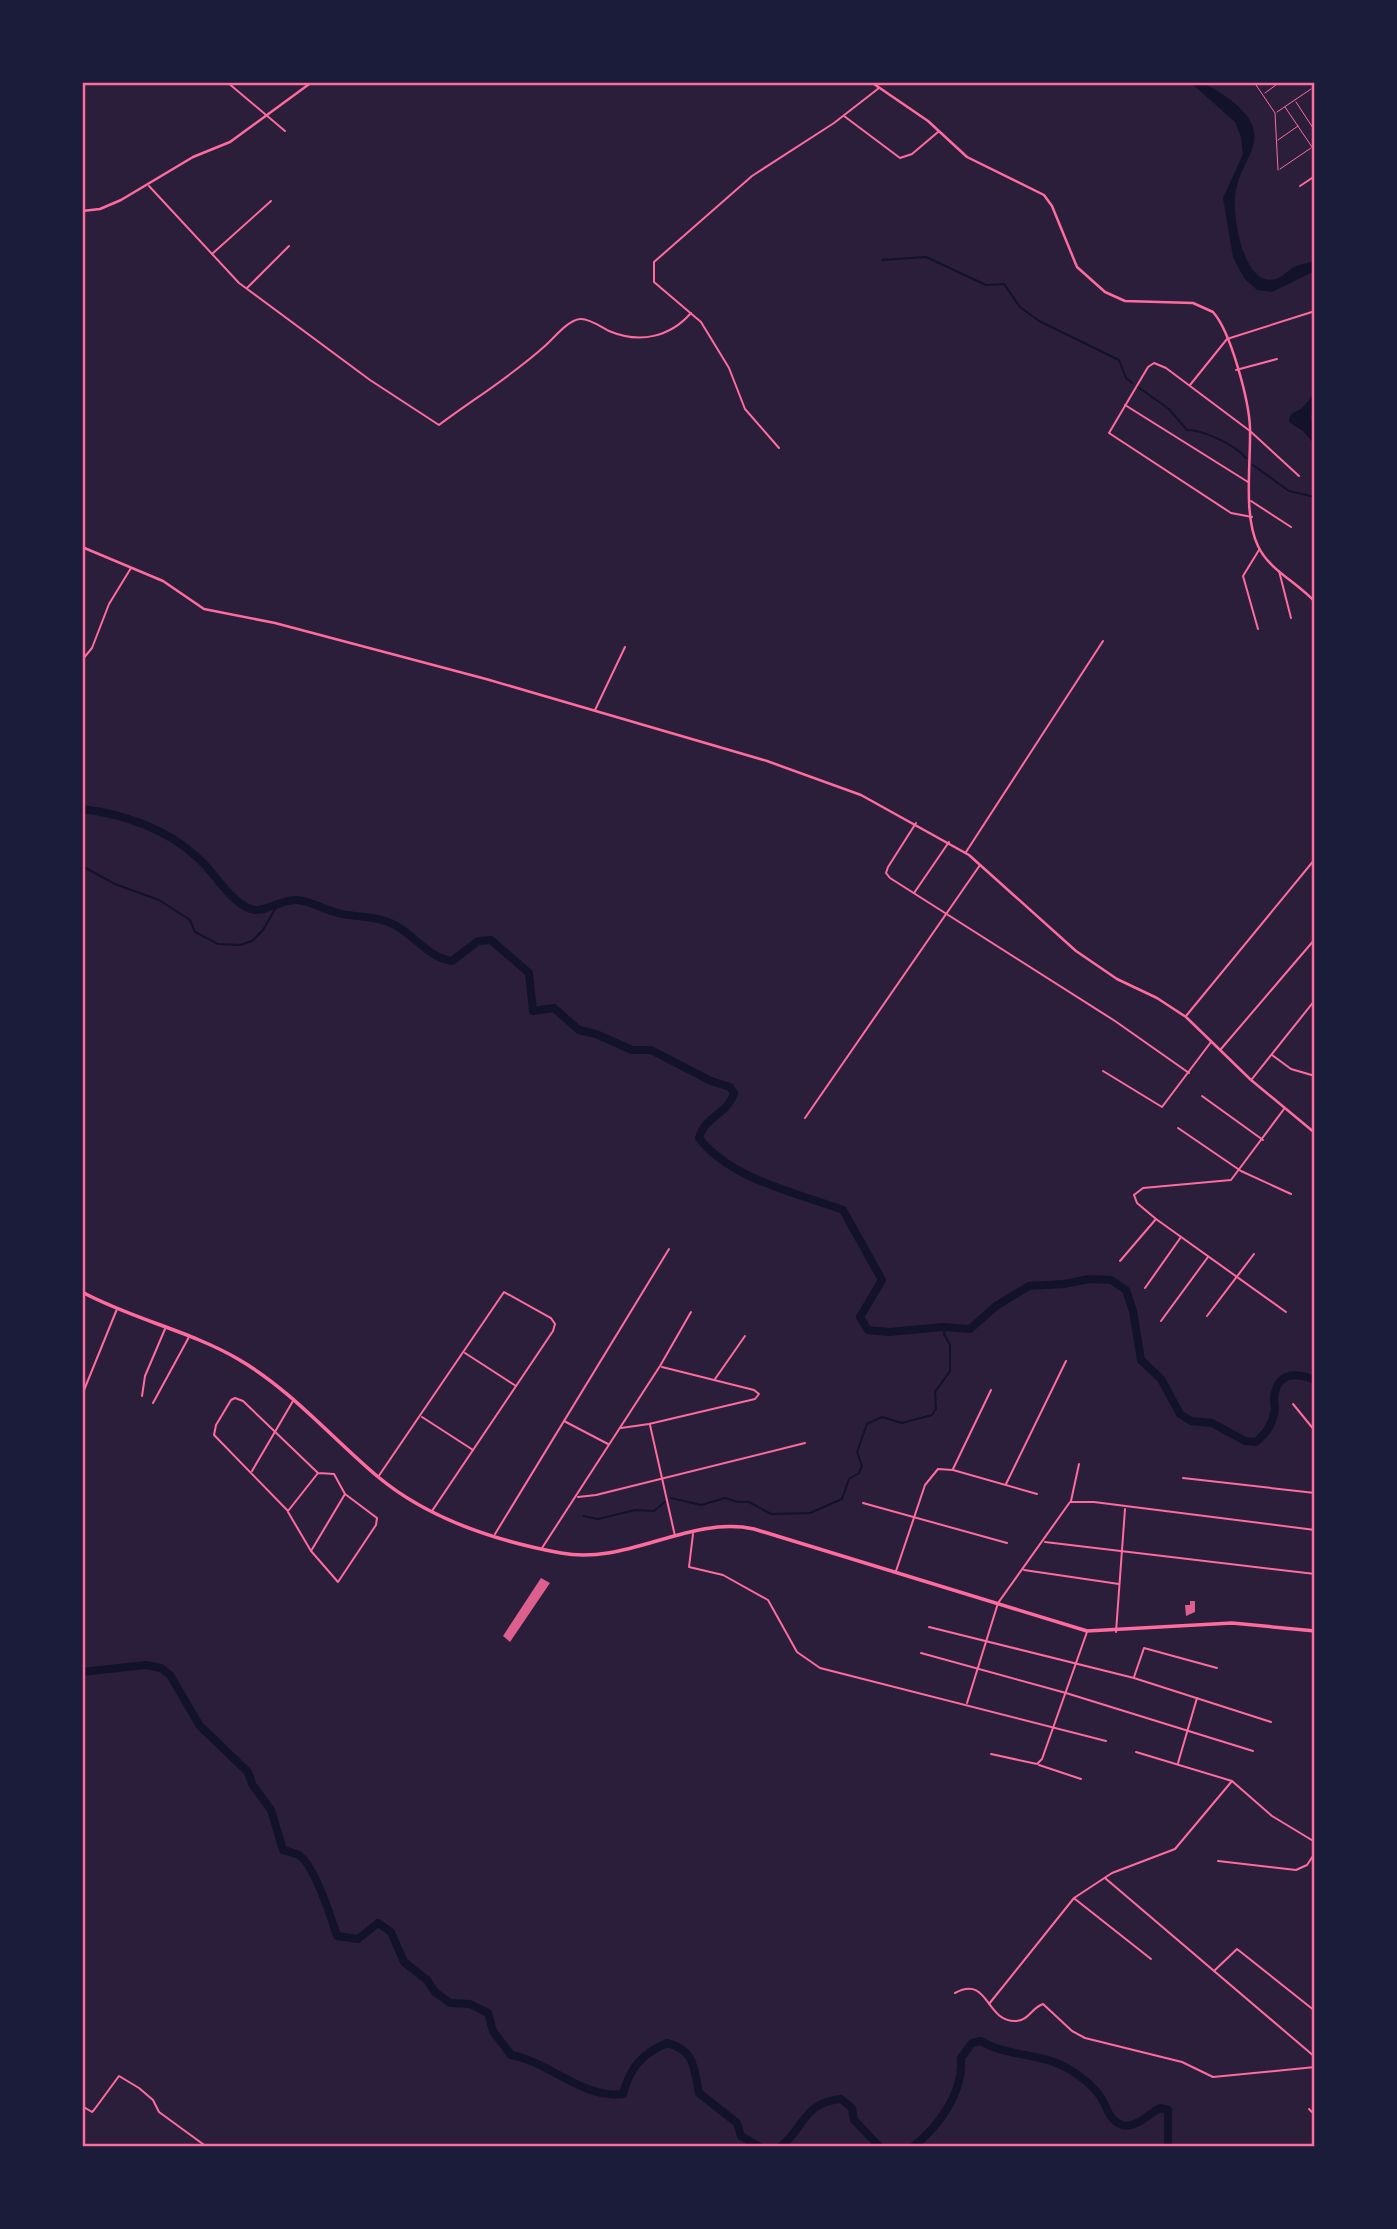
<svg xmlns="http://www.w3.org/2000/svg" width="1397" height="2229" viewBox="0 0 1397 2229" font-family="'Fira Sans',sans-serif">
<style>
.green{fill:#2a1e3b}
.water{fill:#12122b}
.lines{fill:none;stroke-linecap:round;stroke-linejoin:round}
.stream{stroke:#12122b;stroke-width:2}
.river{stroke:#12122b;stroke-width:8}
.building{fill:#dd5f8e}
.path{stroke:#ff6b9d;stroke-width:1}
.minor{stroke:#ff6b9d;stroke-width:2}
.tertiary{stroke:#ff6b9d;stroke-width:2.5}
.secondary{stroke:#ff6b9d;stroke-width:3.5}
.neatline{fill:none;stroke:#ff6b9d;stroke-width:2.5}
</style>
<rect width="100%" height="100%" fill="#1b1b3a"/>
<rect class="green" x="82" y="82" width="1233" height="2065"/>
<g class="water">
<path d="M1190,82C1207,82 1215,89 1228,98C1282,138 1237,157 1235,198C1233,219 1244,288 1276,279C1283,277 1288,270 1294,267C1300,264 1308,263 1315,261V271L1272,292L1257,290L1244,278L1233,257L1223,198L1243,154L1241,137L1235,122Z"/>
<path d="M1315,392L1311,418L1315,445L1303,431L1289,422C1290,409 1297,414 1304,406C1308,402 1311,396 1315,392Z"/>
</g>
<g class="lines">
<g class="stream">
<path d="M882,260L926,257L986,285L1004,284L1020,307L1039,321L1119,360L1126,378L1132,383"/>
<path d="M1138,387L1169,409L1187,430C1204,430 1235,445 1246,458"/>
<path d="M1253,465L1289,491L1315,497"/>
<path d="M82,866L115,884L159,900L190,920L195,932L218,944L240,945L252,941L263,930L278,904"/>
<path d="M671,1498L701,1505L725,1498L738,1502H749L771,1514L810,1513L842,1499L849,1479L859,1473L862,1466L857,1452L867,1424L882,1417L902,1423L932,1415L936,1409L935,1392L950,1371V1345L944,1334L946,1327"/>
<path d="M583,1516L598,1519L635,1510L654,1511L665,1502"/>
</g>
<g class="river">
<path d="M82,809C124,814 167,829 198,858C215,873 226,896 246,907C262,917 281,898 297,900C311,901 325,910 338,913C357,918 376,915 395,925C415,936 429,958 452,961L478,941L491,940L529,973L533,1011L554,1008L579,1030L596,1034L632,1050H651L711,1081L730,1087L734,1093C728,1114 705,1116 699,1138C730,1179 797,1193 843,1210L882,1280L860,1317L868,1330L889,1332L943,1327L970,1329L996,1306L1029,1286L1064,1284L1089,1279L1111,1280L1126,1290L1133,1311L1141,1360L1161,1379L1180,1414L1191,1421L1212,1423L1245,1441L1256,1442C1265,1434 1271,1427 1274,1414C1276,1409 1274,1404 1274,1398C1277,1372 1295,1372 1315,1380"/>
<path d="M82,1672L146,1665L161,1668L170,1675L200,1726L248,1772L252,1784L271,1810L283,1850C287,1851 294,1853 299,1855C315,1866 331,1917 337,1936L358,1939L378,1923L391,1932L404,1962L427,1980L435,1992L450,2003L470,2004L488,2013L493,2031L511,2055C550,2062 582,2099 623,2094C630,2067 642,2054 667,2043C695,2050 694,2068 699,2093L737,2123L741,2136L760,2147"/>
<path d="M780,2147C806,2127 802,2103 841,2099L852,2108L854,2120L880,2147"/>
<path d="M913,2147C939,2126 964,2092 961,2058L972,2043L981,2041C1009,2058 1043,2052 1072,2071C1083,2078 1092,2085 1100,2096C1107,2106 1108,2120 1122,2125C1135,2129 1149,2114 1160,2108L1168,2110V2147"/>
</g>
</g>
<g class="building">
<path d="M541,1578L550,1583L510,1642L503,1636Z"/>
<path d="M1190,1601H1195V1612L1186,1616L1185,1605H1190Z"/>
</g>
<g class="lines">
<g class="path">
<path d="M1254,82L1275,113L1278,170"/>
<path d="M1265,93L1280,82"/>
<path d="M1296,102L1315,131"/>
<path d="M1285,107L1312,147"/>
<path d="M1277,112L1311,89"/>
<path d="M1278,140L1298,126"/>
<path d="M1280,169L1311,148"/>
</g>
<g class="minor">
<path d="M227,82L285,131"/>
<path d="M1311,82L1315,88"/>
<path d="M844,116L900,158L912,154L938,132"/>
<path d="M149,186L239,283L370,380L439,425C475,398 512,376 546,345C554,338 568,320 580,319C589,318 601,327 609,331C640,344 670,337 691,313"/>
<path d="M1300,186L1315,176"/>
<path d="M212,254L271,201"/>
<path d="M247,288L289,246"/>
<path d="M1236,370L1277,359"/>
<path d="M1190,385L1227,339L1315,311"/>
<path d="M1125,405L1248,482"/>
<path d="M779,448L745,409L729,368L701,322L654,282V262L752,176L834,123L879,88"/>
<path d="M1251,501L1291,527"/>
<path d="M1252,517L1231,513L1109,433L1148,367L1154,363L1166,368L1250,431L1299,476"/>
<path d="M1279,571L1291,618"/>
<path d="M1258,629L1243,576L1259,550"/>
<path d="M82,660L92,648L109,604L131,568"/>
<path d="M595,710L625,647"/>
<path d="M916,823L888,867L886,873L890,878L1115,1021L1189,1073"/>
<path d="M966,852L1103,641"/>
<path d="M914,893L949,842"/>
<path d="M1186,1016L1315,859"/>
<path d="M1221,1049L1315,939"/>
<path d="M1272,1055L1291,1069L1315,1076"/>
<path d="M1103,1071L1162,1107L1211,1042"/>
<path d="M1252,1079L1315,1000"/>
<path d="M1202,1096L1263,1140"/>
<path d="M1284,1109L1231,1180L1143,1188L1134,1195L1137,1203L1156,1219L1286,1312"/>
<path d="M805,1118L980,865"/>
<path d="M1178,1128L1241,1171L1291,1194"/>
<path d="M1120,1261L1156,1219"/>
<path d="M1145,1288L1181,1237"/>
<path d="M1207,1316L1254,1254"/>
<path d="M1161,1321L1208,1257"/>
<path d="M465,1353L516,1386"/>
<path d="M715,1379L745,1336"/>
<path d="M82,1395L117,1309"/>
<path d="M142,1396L145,1376L165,1329"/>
<path d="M153,1403L189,1337"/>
<path d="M1293,1404L1315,1431"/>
<path d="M422,1417L473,1450"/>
<path d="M564,1421L608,1444"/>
<path d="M650,1425L675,1536"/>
<path d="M621,1428L649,1424L755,1399L759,1394L754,1390L662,1367"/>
<path d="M953,1469L991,1390"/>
<path d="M252,1471L293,1401"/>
<path d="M318,1473L288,1511L214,1435L216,1425L231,1400L235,1398L243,1401L318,1473L334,1474L345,1494L377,1518L376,1525L338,1582L311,1551L345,1494"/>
<path d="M378,1477L504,1292L551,1318L555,1324L553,1331L432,1511"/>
<path d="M1183,1478L1315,1493"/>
<path d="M1006,1484L1066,1361"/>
<path d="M578,1497L596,1495L805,1443"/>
<path d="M1071,1501L1079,1464"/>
<path d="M863,1503L1007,1543"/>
<path d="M288,1512L311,1551"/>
<path d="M495,1534L669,1249"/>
<path d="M693,1534L689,1567L723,1575L768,1600L797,1652L820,1668L1106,1741"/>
<path d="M1045,1542L1315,1574"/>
<path d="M542,1548L660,1366L691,1312"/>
<path d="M1024,1570L1119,1584"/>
<path d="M896,1571L925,1485L938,1469L953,1470L1037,1494"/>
<path d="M929,1627L1134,1678L1271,1722"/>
<path d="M1116,1632L1125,1509"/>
<path d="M921,1653L1066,1693L1253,1751"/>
<path d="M1134,1677L1144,1648L1217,1668"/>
<path d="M967,1703L998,1603L1070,1502H1094L1315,1530"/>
<path d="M1136,1752L1232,1781L1272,1816L1315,1842"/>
<path d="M991,1754L1037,1764L1042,1759L1087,1632"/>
<path d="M1178,1763L1197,1698"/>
<path d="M1039,1765L1081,1779"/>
<path d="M1218,1861L1296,1870L1307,1865L1315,1853"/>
<path d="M1105,1878L1315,2057"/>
<path d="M1075,1899L1151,1959"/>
<path d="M1214,1971L1237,1949L1315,2011"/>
<path d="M955,1993C989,1975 985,2021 1015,2021C1029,2021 1031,2008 1043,2004L1072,2031L1085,2038L1182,2062L1213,2077L1315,2067"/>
<path d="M989,2004L1074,1898L1112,1873L1175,1849L1232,1781"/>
<path d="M82,2106L92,2112L94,2110L119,2076L139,2088L153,2100L159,2112L207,2147"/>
<path d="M1309,2109L1315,2115"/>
</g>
<g class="tertiary">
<path d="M871,82L928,121L967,157L1044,195L1052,206L1077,267L1105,292L1125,301L1193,303L1213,312C1231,332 1249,401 1250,428C1251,462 1243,515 1258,546C1269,570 1297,582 1315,602"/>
<path d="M82,211L100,209L121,200L193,157L230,142L312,82"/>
<path d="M82,547L163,581L204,609L275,623L486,679L767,761L861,795L969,855L1076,951L1117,979L1157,998L1186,1017L1251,1080L1315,1133"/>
</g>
<path class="secondary" d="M82,1292C132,1319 190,1331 238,1359C290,1389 332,1438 377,1476C428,1519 496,1541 561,1553C627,1566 689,1515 754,1529L1087,1631L1232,1623L1315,1631"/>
</g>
<rect width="1397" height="2229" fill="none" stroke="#1b1b3a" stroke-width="168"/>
<rect x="84" y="84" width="1229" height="2061" class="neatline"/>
</svg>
